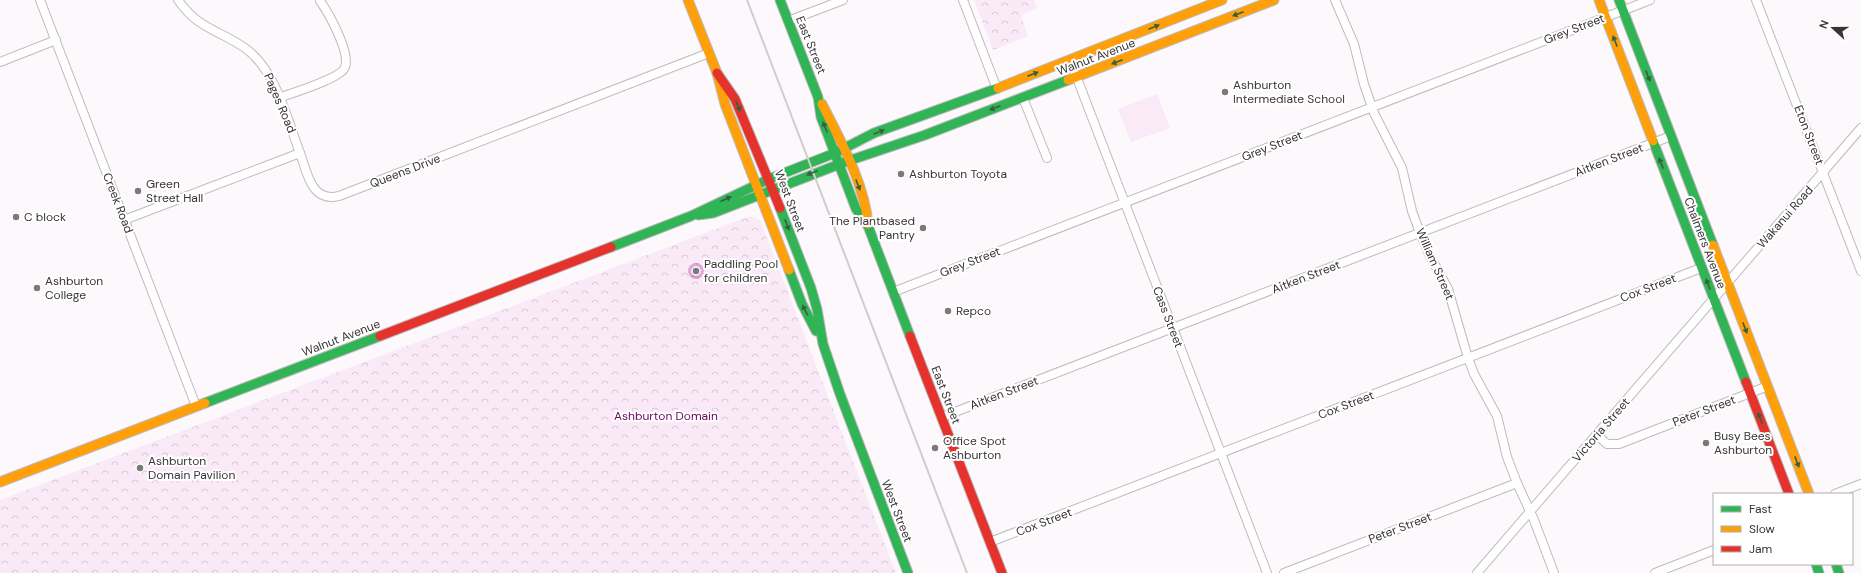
<svg xmlns="http://www.w3.org/2000/svg" width="1861" height="573" viewBox="0 0 1861 573" font-family="'DM Sans',sans-serif">
<style>
.grass{fill:#faeaf7}
.park{fill:url(#park-crowns)}
.water{fill:url(#water-ripples)}
.lines{fill:none;stroke-linecap:round;stroke-linejoin:round}
.street-casing{stroke:#bebbbd;stroke-width:10}
.fast-casing{stroke:#bebbbd;stroke-width:11}
.slow-casing{stroke:#bebbbd;stroke-width:11}
.jam-casing{stroke:#bebbbd;stroke-width:11}
.street{stroke:#fffefe;stroke-width:8}
.fast{stroke:#30b455;stroke-width:9}
.slow{stroke:#ff9f0a;stroke-width:9}
.jam{stroke:#e5322d;stroke-width:9}
.rail{stroke:#cfcecf;stroke-width:2}
.oneway{fill:#356141}
.poi-dot{fill:#7c797b;stroke:#fff;stroke-width:1.5}
.labels{text-anchor:middle;dominant-baseline:central;stroke-width:4;stroke-linejoin:round;paint-order:stroke}
.street-label{font-size:12px;fill:#373436;stroke:#fff}
.poi-label{font-size:12px;fill:#373436;stroke:#fff;text-anchor:start}
.park-label{font-size:12px;fill:#69065f;stroke:#fff}
</style>
<defs>
<pattern id="park-crowns" width="20" height="18" patternUnits="userSpaceOnUse"><rect width="20" height="18" fill="#faeaf7"/><path d="M2 6a3 3 0 1 1 6 0M12 15a3 3 0 1 1 6 0" fill="none" stroke="#d7c9d4"/></pattern>
<pattern id="water-ripples" width="26" height="14" patternUnits="userSpaceOnUse"><rect width="26" height="14" fill="#e0a8d6"/><path d="M2 4q2-2 4 0t4 0M15 11q2-2 4 0t4 0" fill="none" stroke="#b68aae"/></pattern>
</defs>
<rect width="100%" height="100%" fill="#fcf8fb"/>
<path class="grass" d="M1157,94L1170,128L1131,142L1118,109Z"/>
<g class="park">
<path d="M974,0H1034L1037,8L1021,16L1028,36L993,50Z"/>
<path d="M750,216L760,220L896,573H0V500Z"/>
</g>
<circle class="water" cx="696" cy="271" r="8"/>
<g class="lines">
<g class="street-casing">
<g id="street">
<path d="M40,0L196,406"/>
<path d="M178,0C198,29 219,30 245,48C276,70 287,119 300,153"/>
<path d="M963,0L997,89"/>
<path d="M1335,0L1354,44L1364,84L1374,113L1402,168L1412,211L1420,233L1430,256L1448,289L1468,358L1474,374L1497,416L1507,457L1517,483L1534,520L1554,573"/>
<path d="M1756,0L1861,271"/>
<path d="M788,21L843,0"/>
<path d="M1070,60L1267,573"/>
<path d="M0,62L56,40"/>
<path d="M279,98C292,93 338,79 344,69C353,56 328,12 320,1"/>
<path d="M1023,98L1047,158"/>
<path d="M124,220L300,153C307,172 311,203 339,196L709,53"/>
<path d="M893,292L1650,0"/>
<path d="M942,417L1671,136"/>
<path d="M1597,435L1607,444H1619L1768,386"/>
<path d="M1835,494L1861,484"/>
<path d="M990,542L1701,268"/>
<path d="M1284,573L1517,483"/>
<path d="M1477,573L1861,128"/>
<path d="M1655,573L1714,550"/>
</g>
</g>
<g class="fast-casing">
<g id="fast">
<path d="M780,0L818,97L821,117L856,209L868,226L910,336"/>
<path d="M1619,0L1713,245"/>
<path d="M1653,141L1746,382"/>
<path d="M780,208L811,288L817,309L823,344L840,394L908,573"/>
<path d="M698,215L713,213L845,162L925,135L1068,80"/>
<path d="M611,247L691,216L769,179L835,153L874,133L998,88"/>
<path d="M789,270L802,304L816,331"/>
<path d="M205,403L380,336"/>
<path d="M1816,564L1819,573"/>
<path d="M1836,564L1839,573"/>
</g>
</g>
<g class="slow-casing">
<g id="slow">
<path d="M688,0L717,73L725,104L789,270"/>
<path d="M1599,0L1653,141"/>
<path d="M1068,80L1274,0"/>
<path d="M998,88L1222,0"/>
<path d="M822,104C841,142 864,182 868,224"/>
<path d="M1713,245L1809,494"/>
<path d="M0,482L205,403"/>
</g>
</g>
<g class="jam-casing">
<g id="jam">
<path d="M717,73L735,99L780,208"/>
<path d="M380,336L611,247"/>
<path d="M910,336L1002,573"/>
<path d="M1746,382L1789,494"/>
</g>
</g>
<use href="#street" class="street"/>
<use href="#fast" class="fast"/>
<use href="#slow" class="slow"/>
<use href="#jam" class="jam"/>
<path class="rail" d="M747,0L967,573"/>
</g>
<defs><path id="oneway-solid" d="M-6-.8H1V-3.2L6.5 0L1 3.2V.8H-6Z"/></defs>
<g class="oneway">
<use href="#oneway-solid" transform="translate(1238 14) rotate(159)"/>
<use href="#oneway-solid" transform="translate(1154 27) rotate(-22)"/>
<use href="#oneway-solid" transform="translate(1615 41) rotate(-111)"/>
<use href="#oneway-solid" transform="translate(1117 62) rotate(159)"/>
<use href="#oneway-solid" transform="translate(1033 74) rotate(-21)"/>
<use href="#oneway-solid" transform="translate(1648 76) rotate(69)"/>
<use href="#oneway-solid" transform="translate(738 106) rotate(67)"/>
<use href="#oneway-solid" transform="translate(995 108) rotate(159)"/>
<use href="#oneway-solid" transform="translate(825 127) rotate(-111)"/>
<use href="#oneway-solid" transform="translate(879 132) rotate(-22)"/>
<use href="#oneway-solid" transform="translate(1661 163) rotate(-111)"/>
<use href="#oneway-solid" transform="translate(812 173) rotate(159)"/>
<use href="#oneway-solid" transform="translate(858 185) rotate(69)"/>
<use href="#oneway-solid" transform="translate(726 199) rotate(-24)"/>
<use href="#oneway-solid" transform="translate(787 225) rotate(69)"/>
<use href="#oneway-solid" transform="translate(1708 284) rotate(-111)"/>
<use href="#oneway-solid" transform="translate(805 310) rotate(-117)"/>
<use href="#oneway-solid" transform="translate(1745 328) rotate(69)"/>
<use href="#oneway-solid" transform="translate(1760 418) rotate(-111)"/>
<use href="#oneway-solid" transform="translate(1797 462) rotate(69)"/>
</g>
<g class="poi-dot">
<circle cx="1225" cy="92" r="4"/>
<circle cx="901" cy="174" r="4"/>
<circle cx="138" cy="191" r="4"/>
<circle cx="16" cy="217" r="4"/>
<circle cx="923" cy="228" r="4"/>
<circle cx="696" cy="271" r="4"/>
<circle cx="37" cy="288" r="4"/>
<circle cx="948" cy="311" r="4"/>
<circle cx="1706" cy="443" r="4"/>
<circle cx="935" cy="448" r="4"/>
<circle cx="140" cy="468" r="4"/>
</g>
<g class="labels">
<g class="street-label">
<text transform="translate(1574 29) rotate(-21)">Grey Street</text>
<text transform="translate(811 45) rotate(68)">East Street</text>
<text transform="translate(1096 57) rotate(-21)">Walnut Avenue</text>
<text transform="translate(280 103) rotate(67)">Pages Road</text>
<text transform="translate(1809 135) rotate(69)">Eton Street</text>
<text transform="translate(1272 146) rotate(-21)">Grey Street</text>
<text transform="translate(1609 160) rotate(-21)">Aitken Street</text>
<text transform="translate(405 171) rotate(-21)">Queens Drive</text>
<text transform="translate(790 201) rotate(69)">West Street</text>
<text transform="translate(118 203) rotate(69)">Creek Road</text>
<text transform="translate(1785 217) rotate(-49)">Wakanui Road</text>
<text transform="translate(1705 243) rotate(69)">Chalmers Avenue</text>
<text transform="translate(970 262) rotate(-21)">Grey Street</text>
<text transform="translate(1435 264) rotate(66)">William Street</text>
<text transform="translate(1306 277) rotate(-21)">Aitken Street</text>
<text transform="translate(1648 288) rotate(-21)">Cox Street</text>
<text transform="translate(1168 317) rotate(69)">Cass Street</text>
<text transform="translate(341 338) rotate(-21)">Walnut Avenue</text>
<text transform="translate(1004 393) rotate(-21)">Aitken Street</text>
<text transform="translate(946 395) rotate(69)">East Street</text>
<text transform="translate(1346 405) rotate(-21)">Cox Street</text>
<text transform="translate(1704 411) rotate(-21)">Peter Street</text>
<text transform="translate(1601 430) rotate(-49)">Victoria Street</text>
<text transform="translate(897 511) rotate(69)">West Street</text>
<text transform="translate(1044 522) rotate(-21)">Cox Street</text>
<text transform="translate(1400 528) rotate(-21)">Peter Street</text>
</g>
<g class="poi-label">
<text x="1233" y="85">Ashburton<tspan x="1233" dy="14">Intermediate School</tspan></text>
<text x="909" y="174">Ashburton Toyota</text>
<text x="146" y="184">Green<tspan x="146" dy="14">Street Hall</tspan></text>
<text x="24" y="217">C block</text>
<text x="915" y="221" text-anchor="end">The Plantbased<tspan x="915" dy="14">Pantry</tspan></text>
<text x="704" y="264">Paddling Pool<tspan x="704" dy="14">for children</tspan></text>
<text x="45" y="281">Ashburton<tspan x="45" dy="14">College</tspan></text>
<text x="956" y="311">Repco</text>
<text x="1714" y="436">Busy Bees<tspan x="1714" dy="14">Ashburton</tspan></text>
<text x="943" y="441">Office Spot<tspan x="943" dy="14">Ashburton</tspan></text>
<text x="148" y="461">Ashburton<tspan x="148" dy="14">Domain Pavilion</tspan></text>
</g>
<g class="park-label">
<text x="666" y="416">Ashburton Domain</text>
</g>
</g>
<rect x="1713" y="493" width="140" height="72" fill="#ffffff" stroke="#afaeaf"/>
<rect x="1721" y="506" width="20" height="6" fill="#30b455" stroke="#afaeaf"/>
<text x="1749" y="513" font-size="12" fill="#373436">Fast</text>
<rect x="1721" y="526" width="20" height="6" fill="#ff9f0a" stroke="#afaeaf"/>
<text x="1749" y="533" font-size="12" fill="#373436">Slow</text>
<rect x="1721" y="546" width="20" height="6" fill="#e5322d" stroke="#afaeaf"/>
<text x="1749" y="553" font-size="12" fill="#373436">Jam</text>
<g transform="translate(1833 28) rotate(291)" stroke="#ffffff" stroke-width="3" paint-order="stroke">
<path d="M0-3L7 15L0 10L-7 15Z" fill="#373436"/>
<text y="-6" font-size="11" font-weight="bold" text-anchor="middle" fill="#373436">N</text>
</g>
</svg>
